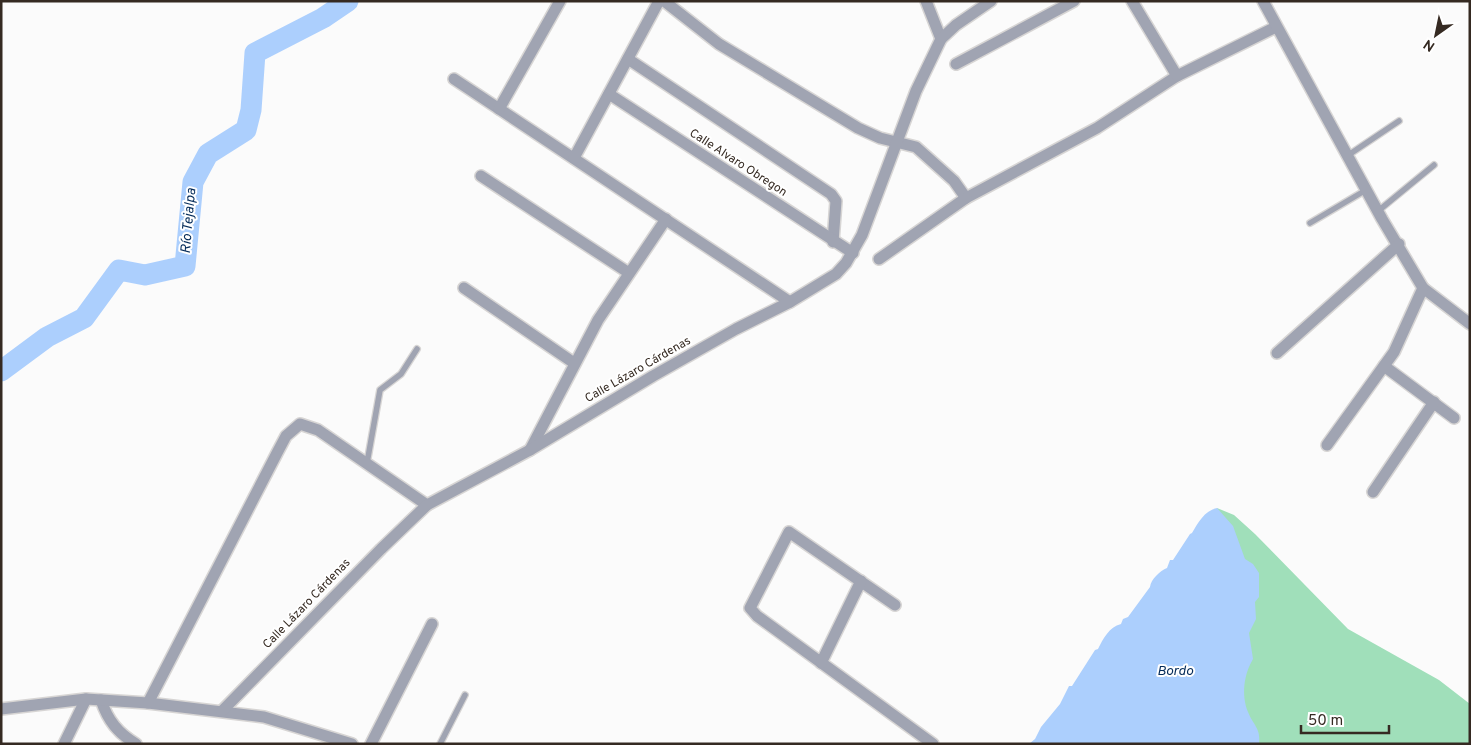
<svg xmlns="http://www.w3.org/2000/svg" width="1471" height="745" viewBox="0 0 1471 745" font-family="Overpass,sans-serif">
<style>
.green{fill:#a0dfba}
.water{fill:#accffd}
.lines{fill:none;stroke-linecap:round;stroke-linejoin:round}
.river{stroke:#accffd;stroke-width:21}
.lane-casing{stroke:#d7d5d4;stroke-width:8}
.street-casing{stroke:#d7d5d4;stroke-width:14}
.lane{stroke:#a0a4b2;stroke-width:5.5}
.street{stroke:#a0a4b2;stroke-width:11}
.labels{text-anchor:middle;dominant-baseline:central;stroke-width:4;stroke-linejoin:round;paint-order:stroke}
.street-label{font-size:12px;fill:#352a22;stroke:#fff}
.water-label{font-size:14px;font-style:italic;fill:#052c5a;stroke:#fff}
</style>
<rect width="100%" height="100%" fill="#fbfbfb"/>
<path class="green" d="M1217,508L1234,515L1255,534L1348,629L1439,680L1470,704V744H1252L1247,729Z"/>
<path class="water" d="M1217,508L1233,526L1245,559L1253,564L1259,573V597L1255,602L1256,619L1249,633L1253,659C1244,674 1241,695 1248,712C1253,725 1261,728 1259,744H1029L1035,739L1041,727L1060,704L1069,686H1072L1095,650L1098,649C1103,639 1109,627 1121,624L1123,619L1128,617L1150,587C1151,579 1160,571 1167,568L1170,560H1173L1190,534L1192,533C1198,523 1204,511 1217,508Z"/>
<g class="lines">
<path class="river" d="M1,371L47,337L84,318L119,270L145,275L185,266L193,182L208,154L246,130L251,110L255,53L323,18L348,1"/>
<g class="lane-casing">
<g id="lane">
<path d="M1347,156L1399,121"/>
<path d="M1378,211L1434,165"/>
<path d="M1310,223L1366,190"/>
<path d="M367,463L380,390L401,374L417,349"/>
<path d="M440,744L465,695"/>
</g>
</g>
<g class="street-casing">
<g id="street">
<path d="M664,1L719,44L858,128L880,138L916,147L954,181L966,198L1097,128L1177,76L1276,27"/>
<path d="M926,1L941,39"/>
<path d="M1132,1L1177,76"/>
<path d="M1263,1L1382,219L1423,288L1470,324"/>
<path d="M628,59L831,194L836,201L833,242"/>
<path d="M956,64L1074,1"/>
<path d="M454,79L790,302"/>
<path d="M609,94L853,253"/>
<path d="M499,109L560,1"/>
<path d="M574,158L659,1"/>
<path d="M481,176L629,273"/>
<path d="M879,259L966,198"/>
<path d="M464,288L574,363"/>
<path d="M1277,353L1399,244"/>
<path d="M1384,366L1454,418"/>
<path d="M1327,445L1394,352L1423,288"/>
<path d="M530,450L598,320L666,219"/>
<path d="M1373,492L1434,402"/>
<path d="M895,605L789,532L750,608L757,616L933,744"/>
<path d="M821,663L861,581"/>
<path d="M101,700C108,721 118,733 136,744"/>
<path d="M148,703L277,453L286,436L300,424L318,430L427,505"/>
<path d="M1,709L86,699L148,703L264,717L352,744"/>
<path d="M222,711L381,549L427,505L530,450L653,376L736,329L790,302L836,274L846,263L862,235L916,91L941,39L956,25L991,1"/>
<path d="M64,744L86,699"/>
<path d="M371,744L432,624"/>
</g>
</g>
<use href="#lane" class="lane"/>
<use href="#street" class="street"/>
</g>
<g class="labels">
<g class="street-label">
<text transform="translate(738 163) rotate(33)">Calle Alvaro Obregon</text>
<text transform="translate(638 370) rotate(-30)">Calle Lázaro Cárdenas</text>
<text transform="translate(307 604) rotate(-46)">Calle Lázaro Cárdenas</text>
</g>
<g class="water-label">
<text transform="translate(189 221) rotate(-85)">Río Tejalpa</text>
<text x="1175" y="671">Bordo</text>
</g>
</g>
<rect width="1471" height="745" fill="none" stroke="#352a22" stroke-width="5"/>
<g transform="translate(1436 35) rotate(213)" stroke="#ffffff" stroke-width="4" paint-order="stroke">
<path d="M0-4L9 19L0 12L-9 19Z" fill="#352a22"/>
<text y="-8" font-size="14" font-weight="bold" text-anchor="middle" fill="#352a22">N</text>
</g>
<path d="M1301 725v8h88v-8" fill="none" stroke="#352a22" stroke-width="2.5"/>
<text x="1308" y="725" font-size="15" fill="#352a22" stroke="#ffffff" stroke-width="4" paint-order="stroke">50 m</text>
</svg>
